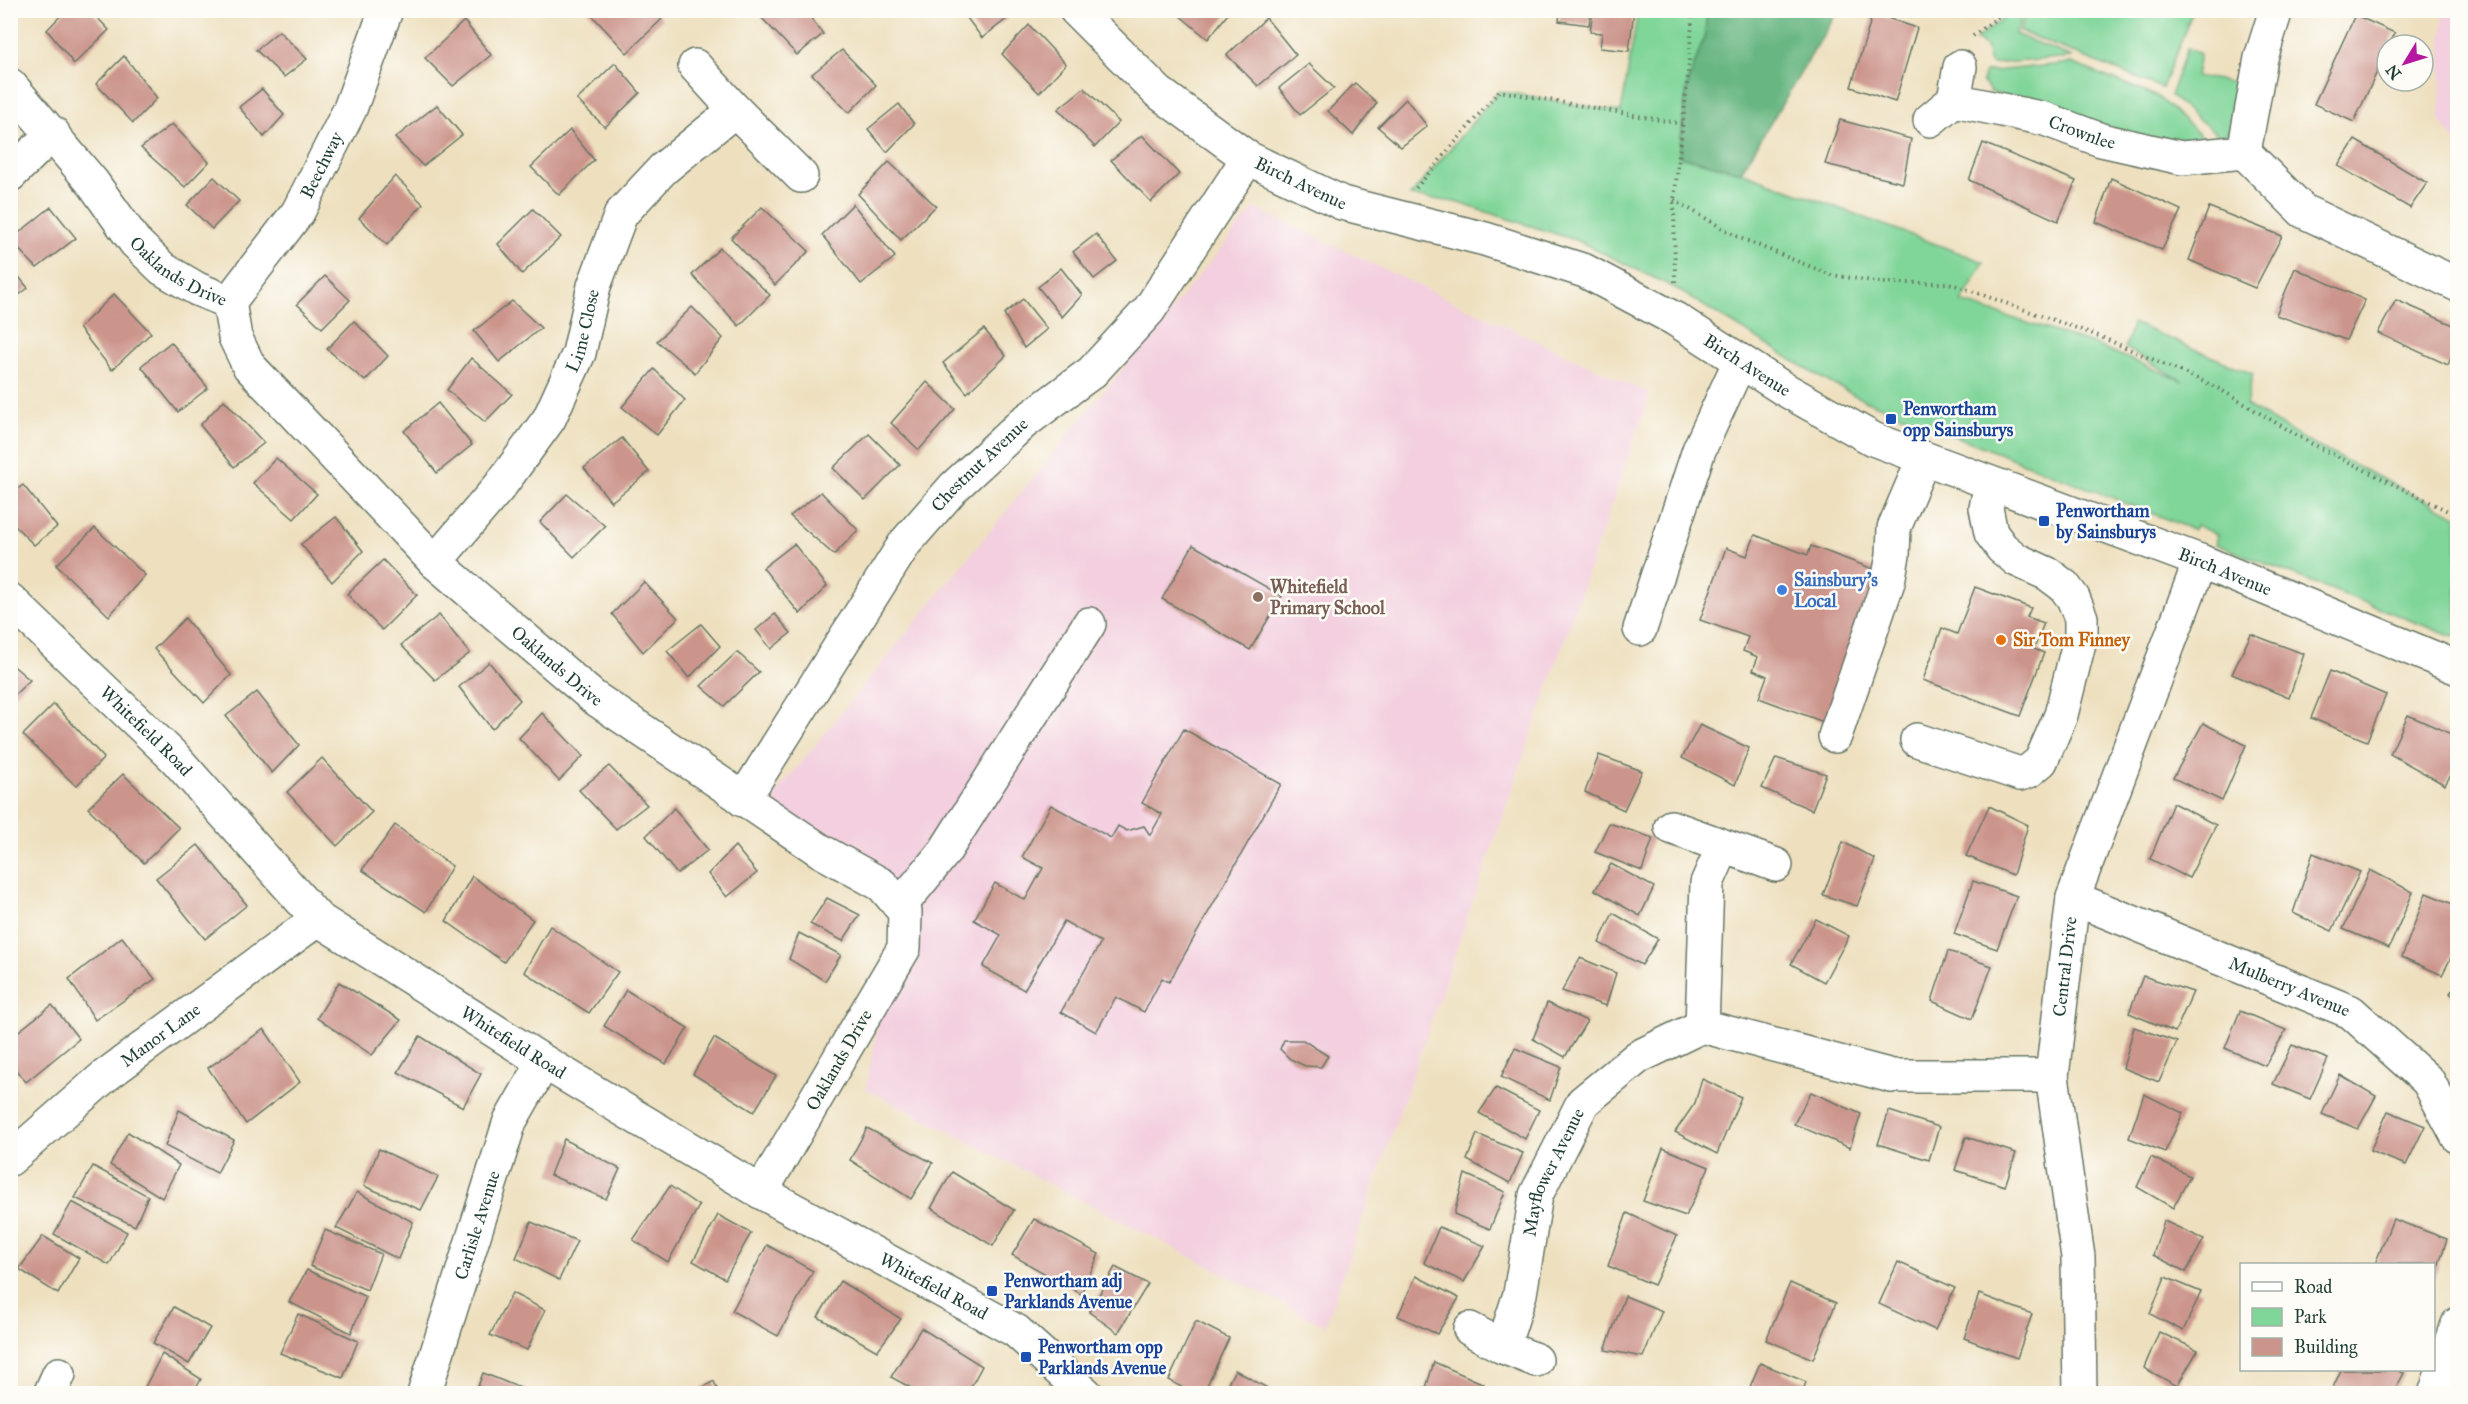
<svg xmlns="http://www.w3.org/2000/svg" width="2468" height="1404" viewBox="0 0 2468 1404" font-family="'IM FELL Great Primer',serif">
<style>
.built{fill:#f3cfdf}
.green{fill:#80d599;stroke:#508966;stroke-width:1.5}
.forest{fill:#68b681;stroke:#447a5a;stroke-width:1.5}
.building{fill:#cc958c}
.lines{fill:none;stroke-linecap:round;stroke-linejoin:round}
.minor-casing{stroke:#677665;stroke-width:36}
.path{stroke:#677665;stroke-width:4;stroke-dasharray:1.5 4.5;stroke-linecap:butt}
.minor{stroke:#fff;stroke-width:33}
.transit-dot{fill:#1a4fb4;stroke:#fdfcf7;stroke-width:2}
.shop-dot{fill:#3f7fe0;stroke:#fdfcf7;stroke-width:2}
.education-dot{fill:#8d6e63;stroke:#fdfcf7;stroke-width:2}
.food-dot{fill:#e8710a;stroke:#fdfcf7;stroke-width:2}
.labels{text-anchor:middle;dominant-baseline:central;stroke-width:5;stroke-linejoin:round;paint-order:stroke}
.street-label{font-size:18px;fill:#1f3d34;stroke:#fdfcf7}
.transit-label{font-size:18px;font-weight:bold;fill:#164399;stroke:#fdfcf7;text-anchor:start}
.shop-label{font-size:18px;font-weight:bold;fill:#366cbe;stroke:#fdfcf7;text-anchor:start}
.education-label{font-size:18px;font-weight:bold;fill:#785e54;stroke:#fdfcf7;text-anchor:start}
.food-label{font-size:18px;font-weight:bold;fill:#c56008;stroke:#fdfcf7;text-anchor:start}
</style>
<rect width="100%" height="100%" fill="#fdfcf7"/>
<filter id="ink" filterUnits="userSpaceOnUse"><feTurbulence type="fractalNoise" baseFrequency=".0167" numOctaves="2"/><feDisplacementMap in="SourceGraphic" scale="12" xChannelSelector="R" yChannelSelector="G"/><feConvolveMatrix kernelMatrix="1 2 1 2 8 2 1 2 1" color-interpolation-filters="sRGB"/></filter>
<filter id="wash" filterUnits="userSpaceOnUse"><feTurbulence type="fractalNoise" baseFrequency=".008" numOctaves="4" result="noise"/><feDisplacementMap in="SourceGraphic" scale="24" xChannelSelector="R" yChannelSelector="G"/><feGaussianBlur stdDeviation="1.35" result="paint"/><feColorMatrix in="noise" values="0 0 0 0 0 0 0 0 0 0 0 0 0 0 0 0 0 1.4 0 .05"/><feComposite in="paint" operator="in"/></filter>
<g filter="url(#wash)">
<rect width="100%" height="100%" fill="#eee0bf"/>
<g class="built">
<path d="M2443,11H2457V144L2440,120Z"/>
<path d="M1254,208L1650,394L1325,1326L866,1089L902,892L770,800Z"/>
</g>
<g class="green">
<path d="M2015,10L2024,11L2015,34L2072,57L1992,64L1989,61L1987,48L1976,39Z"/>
<path d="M1638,11H1707L1705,35L1687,86L1679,156L1741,172L1984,262L1962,302L2093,344L2183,381L2125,348L2133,323L2253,374L2246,405L2310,443L2457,516V636L2448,635L2215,544L2217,535L2196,525L2194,530L1864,400L1823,379L1675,288L1578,241L1455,202L1410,196L1499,91L1621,112Z"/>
<path d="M2027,11V10L2193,11L2162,88L2019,31Z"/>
<path d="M2187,48L2200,54L2196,76L2240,84L2232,126L2222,138L2170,96Z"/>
<path d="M2071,63L2158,97L2209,143L2158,144L1991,92L1982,81L1985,72Z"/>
</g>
<path class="forest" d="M1707,11H1838L1741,172L1679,156L1687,86L1705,35Z"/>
<g id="blocks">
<g class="building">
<path d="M66,10H90L109,30L74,64L47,30Z"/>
<path d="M587,10H654L662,19L627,53Z"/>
<path d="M765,10H805L823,34L797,55L760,16Z"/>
<path d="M961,10H1010L1013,14L982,38Z"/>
<path d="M1173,10H1231L1208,39Z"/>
<path d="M1560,10H1591L1589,25L1559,21Z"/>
<path d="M1593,10H1634L1629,51L1600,48L1602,33L1590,32Z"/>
<path d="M1873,13L1917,28L1895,102L1851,87Z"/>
<path d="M2355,15L2395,33L2389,45H2387V50L2354,122L2314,104Z"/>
<path d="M1266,18L1296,55L1258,86L1227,55Z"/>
<path d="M464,21L491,55L453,86L425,58Z"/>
<path d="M1029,25L1066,64L1039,93L1002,54Z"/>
<path d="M279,31L307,59L284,77L256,50Z"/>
<path d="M842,50L876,85L849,113L812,74Z"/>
<path d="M124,56L157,98L133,123L96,84Z"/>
<path d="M615,63L640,93L605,127L577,100Z"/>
<path d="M1309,64L1334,88L1300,115L1279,88Z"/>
<path d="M1355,83L1377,103L1353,135L1328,111Z"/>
<path d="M1084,88L1119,122L1095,147L1058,109Z"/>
<path d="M262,89L284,115L264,137L239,107Z"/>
<path d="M1406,99L1427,126L1401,147L1378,127Z"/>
<path d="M899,104L914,124L887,152L868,129Z"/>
<path d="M437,105L462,135L423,166L395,138Z"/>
<path d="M1840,120L1911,139L1903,183L1825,164Z"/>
<path d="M172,124L209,162L185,187L141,148Z"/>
<path d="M570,130L594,160L559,195L531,167Z"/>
<path d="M1142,135L1179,174L1151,202L1111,160Z"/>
<path d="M2355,140L2427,183L2410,208L2338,166Z"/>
<path d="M1983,143L2076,181L2058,221L1969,180Z"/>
<path d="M889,162L936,206L901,240L858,194Z"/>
<path d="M395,176L423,204L387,245L359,218Z"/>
<path d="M214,177L239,201L212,229L187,205Z"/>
<path d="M2111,178L2181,210L2162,250L2096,222Z"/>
<path d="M853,204L895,257L861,284L822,235Z"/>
<path d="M51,207L76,238L37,268L10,240Z"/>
<path d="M762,207L809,251L775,285L731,238Z"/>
<path d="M2209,207L2282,236L2255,288L2189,260Z"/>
<path d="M533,209L561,237L522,274L498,244Z"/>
<path d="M1096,234L1117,261L1094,279L1073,252Z"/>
<path d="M720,248L770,295L739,326L692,275Z"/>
<path d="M10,266L28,288L10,302Z"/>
<path d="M1061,268L1082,295L1062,317L1038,287Z"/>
<path d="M2295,268L2365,300L2346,340L2276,315Z"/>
<path d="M325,276L350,300L322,328L297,304Z"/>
<path d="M114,294L151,333L112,370L79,328Z"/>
<path d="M1023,299L1047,329L1024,348L1004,314Z"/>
<path d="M2396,300L2458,327V341L2448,365L2378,333Z"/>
<path d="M512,301L541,328L499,362L474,331Z"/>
<path d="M692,307L723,338L695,373L657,341Z"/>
<path d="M354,321L388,356L365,381L327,349Z"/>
<path d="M984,329L1006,356L967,393L943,363Z"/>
<path d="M171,342L208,388L178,412L141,366Z"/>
<path d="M471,358L512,394L485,422L447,390Z"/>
<path d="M654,369L685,400L657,435L622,407Z"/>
<path d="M927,382L955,409L919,450L891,423Z"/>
<path d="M224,400L264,443L234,467L200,425Z"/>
<path d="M438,403L472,445L437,473L404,431Z"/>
<path d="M869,434L900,465L865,500L833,468Z"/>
<path d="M622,438L649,472L611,502L584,468Z"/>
<path d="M276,458L317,494L294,519L253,483Z"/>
<path d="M23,485L57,527L34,545L10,521V495Z"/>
<path d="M821,492L858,530L834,555L790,516Z"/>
<path d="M567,494L605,526L574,557L540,522Z"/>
<path d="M336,517L363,551L332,582L301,544Z"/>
<path d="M95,528L145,575L109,616L56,565Z"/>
<path d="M1755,535L1808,555L1811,546L1884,573L1829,724L1759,698L1767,676L1753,670L1758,657L1743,651L1748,637L1700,620L1726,548L1747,556Z"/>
<path d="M794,544L827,586L800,614L763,568Z"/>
<path d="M1193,545L1282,596L1250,650L1162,599Z"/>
<path d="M383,560L417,595L382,630L347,594Z"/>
<path d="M644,582L678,618L643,652L612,614Z"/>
<path d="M1975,587L2031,608L2027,617L2044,623L2034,649L2044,653L2020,716L1923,680L1942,628L1957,634Z"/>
<path d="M775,614L791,633L771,649L756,630Z"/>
<path d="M439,615L470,653L435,680L401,645Z"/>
<path d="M185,618L231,675L204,703L154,649Z"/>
<path d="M701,624L720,646L689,678L667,651Z"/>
<path d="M2251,634L2304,654L2289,698L2232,674Z"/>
<path d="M737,652L759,672L724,706L701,686Z"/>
<path d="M489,662L520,700L492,729L459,687Z"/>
<path d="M10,663L30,680L10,699Z"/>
<path d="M2330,671L2386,695L2367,741L2311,718Z"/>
<path d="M257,692L299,745L272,773L226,716Z"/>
<path d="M54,704L104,758L76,786L23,735Z"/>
<path d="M542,713L583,756L559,781L519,738Z"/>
<path d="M2408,715L2458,737V762L2445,785L2390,754Z"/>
<path d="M2203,723L2246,745L2222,801L2173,778Z"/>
<path d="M1700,725L1749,748L1735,785L1682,758Z"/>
<path d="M1184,729L1281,784L1169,982L1162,978L1144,1012L1116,997L1096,1032L1061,1012L1101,942L1064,921L1024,990L983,967L1001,935L974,920L995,883L1025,900L1043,868L1022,857L1051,805L1111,838L1118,826L1127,831L1144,826L1150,835L1162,814L1142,803Z"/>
<path d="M1599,755L1642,771L1624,810L1585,792Z"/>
<path d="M322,758L372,812L337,846L287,792Z"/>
<path d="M1776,758L1826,774L1812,810L1762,788Z"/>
<path d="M609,766L647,805L616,829L579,790Z"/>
<path d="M123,774L179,828L144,863L88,808Z"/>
<path d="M2173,803L2216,825L2189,878L2150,859Z"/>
<path d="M1989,806L2028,825L2013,875L1966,856Z"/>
<path d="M674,808L708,850L677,874L646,836Z"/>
<path d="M1609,823L1653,838L1642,871L1595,852Z"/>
<path d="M395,825L452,866L426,912L362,870Z"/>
<path d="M1843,842L1875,859L1857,906L1823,895Z"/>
<path d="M198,845L247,905L205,939L156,878Z"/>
<path d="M735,846L757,873L727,897L708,874Z"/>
<path d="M2313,853L2360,872L2332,931L2293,913Z"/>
<path d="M1611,864L1654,887L1640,916L1595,890Z"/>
<path d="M2370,870L2413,892L2389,948L2343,929Z"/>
<path d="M472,876L533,920L504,962L446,921Z"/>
<path d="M1973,881L2017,896L1997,949L1954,934Z"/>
<path d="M2426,893L2458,906V944L2442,975L2402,957Z"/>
<path d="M827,898L860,915L843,941L810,924Z"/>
<path d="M1613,913L1658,939L1642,965L1599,943Z"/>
<path d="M1816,919L1849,936L1824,982L1791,964Z"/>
<path d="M550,926L618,972L589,1013L524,972Z"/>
<path d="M799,933L841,955L825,981L789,959Z"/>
<path d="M122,937L155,979L95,1020L69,979Z"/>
<path d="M1948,951L1992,966L1972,1019L1932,1001Z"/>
<path d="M1580,958L1616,973L1606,1006L1562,991Z"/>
<path d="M2143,976L2193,992L2175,1032L2129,1013Z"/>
<path d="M339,982L401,1020L372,1055L317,1018Z"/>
<path d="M2458,984V1000L2450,993Z"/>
<path d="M626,990L688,1028L666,1064L604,1026Z"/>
<path d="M1547,1003L1587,1021L1565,1057L1533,1039Z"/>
<path d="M52,1005L79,1039L26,1082L10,1063V1038Z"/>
<path d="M2240,1011L2286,1030L2265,1066L2225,1048Z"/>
<path d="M2134,1027L2177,1042L2159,1082L2123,1068Z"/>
<path d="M264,1029L300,1082L246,1124L208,1068Z"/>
<path d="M420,1036L481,1074L463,1107L398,1072Z"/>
<path d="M714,1038L776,1076L754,1112L693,1074Z"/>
<path d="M1284,1040H1303L1328,1056L1321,1067L1305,1066L1290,1059L1280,1049Z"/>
<path d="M2292,1045L2328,1059L2310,1099L2273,1084Z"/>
<path d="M1515,1048L1561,1067L1550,1100L1501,1077Z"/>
<path d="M2340,1075L2376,1096L2358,1129L2322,1114Z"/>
<path d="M1702,1079L1741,1097L1717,1154L1675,1132L1695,1103Z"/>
<path d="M1496,1088L1539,1110L1525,1139L1479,1113Z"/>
<path d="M1811,1092L1861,1114L1850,1148L1794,1124Z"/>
<path d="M2144,1094L2183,1113L2165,1152L2129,1138Z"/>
<path d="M179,1110L234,1140L217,1173L165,1146Z"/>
<path d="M1889,1111L1939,1127L1929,1160L1878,1144Z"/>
<path d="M2388,1111L2425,1126L2406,1165L2370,1151Z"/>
<path d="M867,1128L933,1163L911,1199L850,1160Z"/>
<path d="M128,1132L179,1165L162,1198L110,1165Z"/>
<path d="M1477,1134L1523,1153L1510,1183L1467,1160Z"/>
<path d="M1966,1137L2016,1153L2005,1186L1955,1170Z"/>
<path d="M564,1139L620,1169L606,1199L550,1175Z"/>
<path d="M1663,1148L1709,1167L1686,1216L1643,1201Z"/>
<path d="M379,1149L438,1177L421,1210L364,1186Z"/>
<path d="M2151,1157L2190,1176L2173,1208L2137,1187Z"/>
<path d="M93,1166L148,1196L135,1226L75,1198Z"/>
<path d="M952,1172L1014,1210L993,1246L931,1208Z"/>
<path d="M1465,1174L1505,1192L1490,1229L1454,1214Z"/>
<path d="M670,1186L699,1206L668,1262L633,1240Z"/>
<path d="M357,1192L413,1222L398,1259L336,1228Z"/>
<path d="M72,1202L127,1232L109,1265L54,1234Z"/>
<path d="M1627,1213L1677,1236L1654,1285L1608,1266Z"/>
<path d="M718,1215L751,1233L725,1279L693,1261Z"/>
<path d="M1034,1219L1099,1254L1081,1294L1012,1255Z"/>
<path d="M2393,1219L2447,1239L2434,1279V1264H2375Z"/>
<path d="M2164,1221L2204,1239L2186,1272L2153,1255Z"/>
<path d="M531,1222L577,1241L559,1280L516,1258Z"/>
<path d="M1439,1227L1485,1246L1464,1282L1424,1263Z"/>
<path d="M325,1230L381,1254L367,1290L310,1266Z"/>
<path d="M43,1236L79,1258L58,1294L19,1269Z"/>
<path d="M767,1245L813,1271L778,1336L732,1311Z"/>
<path d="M1898,1262L1955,1288L1935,1330L1879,1304Z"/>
<path d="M1115,1267L1148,1284L1118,1333L1089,1312Z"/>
<path d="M307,1270L366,1297L351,1333L289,1302Z"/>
<path d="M10,1271L18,1275L10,1288Z"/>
<path d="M1416,1276L1459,1298L1437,1334L1398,1316Z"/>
<path d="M2165,1277L2201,1292L2183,1331L2150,1314Z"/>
<path d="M840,1281L901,1319L877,1351L818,1317Z"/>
<path d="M1790,1283L1836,1303L1813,1359L1766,1340Z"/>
<path d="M512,1293L545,1310L527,1350L490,1335Z"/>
<path d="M1979,1294L2032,1314L2017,1358L1964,1338Z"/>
<path d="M1625,1296L1662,1311L1643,1357L1605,1350Z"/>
<path d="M174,1307L210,1328L189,1364L153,1343Z"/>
<path d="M298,1314L358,1341L343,1378L280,1353Z"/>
<path d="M1196,1321L1229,1338L1203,1394H1193L1169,1380Z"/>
<path d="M921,1328L982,1366L967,1394H922L891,1377Z"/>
<path d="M2159,1332L2198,1350L2177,1386L2144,1368Z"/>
<path d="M162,1354L201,1379L193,1394H155L145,1387Z"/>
<path d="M1434,1362L1484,1384L1481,1394H1424Z"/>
<path d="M1760,1363L1806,1382L1802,1394H1747Z"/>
<path d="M1235,1370L1278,1394H1222Z"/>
<path d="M2341,1370H2397L2404,1373L2393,1394H2330Z"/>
<path d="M483,1373L533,1393V1394H475Z"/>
<path d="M714,1381L719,1394H691Z"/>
</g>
</g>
</g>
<g filter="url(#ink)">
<use href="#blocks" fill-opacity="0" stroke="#677665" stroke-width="1.5"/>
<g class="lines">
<g class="minor-casing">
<g id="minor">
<path id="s1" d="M1076,10L1158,92L1248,158L1342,203L1485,239L1585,271L1675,319L1784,389L1873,439L2200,561L2458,668"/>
<path d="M2276,10L2261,58L2244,152L2303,211L2458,285"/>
<path d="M695,66L735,110L801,176"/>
<path id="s2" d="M1960,67L1954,100L2045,119L2101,140L2182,158L2244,152"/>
<path id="s3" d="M10,85L93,183L135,242L163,269L197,289L229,302L235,337L249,366L435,562L593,697L821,851L882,885L905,912L904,948L761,1192"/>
<path d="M1930,120L1954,100"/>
<path d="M10,175L53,133"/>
<path id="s4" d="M229,302L298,212L350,109L386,10"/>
<path id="s5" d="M435,562L500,486L549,419L579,353L594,286L621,214L663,169L735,110"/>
<path id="s6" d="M10,600L175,758L318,919L544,1062L761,1192L1016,1331L1086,1394"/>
<path d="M1640,629L1699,450L1740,361"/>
<path d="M1835,736L1888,582L1893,555L1894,528L1923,460"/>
<path d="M1917,740L2020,774L2029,771L2041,761L2061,715L2081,635V618L2073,598L2064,586L2048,574L2017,560L2002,548L1991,533L1986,508L1991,484"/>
<path id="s7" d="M743,800L905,543L954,487L1023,423L1092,372L1149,310L1248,158"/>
<path d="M1671,827L1776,865"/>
<path id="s8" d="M2073,898L2351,1012L2428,1081L2458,1137"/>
<path d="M900,906L945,851L1089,624"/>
<path d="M1702,1026L1707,883L1723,847"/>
<path id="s9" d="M10,1159L105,1076L318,919"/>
<path d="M1470,1329L1503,1347L1536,1360"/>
<path id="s10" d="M1503,1347L1520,1294L1536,1195L1583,1102L1638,1057L1702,1026L1892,1076H2052"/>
<path d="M50,1394L59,1374"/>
<path id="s11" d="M424,1394L510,1121L544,1062"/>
<path id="s12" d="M2080,1394L2078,1257L2052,1076L2073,898L2200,561"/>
<path d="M2435,1394L2458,1324"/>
</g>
</g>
<g class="path">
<path d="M1973,36L2007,10"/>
<path d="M1416,188L1499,91L1683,124"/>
<path d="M1674,200L1740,238L1831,275L1886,283H1949L2099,336L2216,387L2310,443L2458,516"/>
<path d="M1675,282L1674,200L1687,86L1693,10"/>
</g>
<use href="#minor" class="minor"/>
</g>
</g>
<g class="transit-dot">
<rect x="1885" y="413" width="12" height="12" rx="3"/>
<rect x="2038" y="515" width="12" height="12" rx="3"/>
<rect x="986" y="1285" width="12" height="12" rx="3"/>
<rect x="1020" y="1351" width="12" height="12" rx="3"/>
</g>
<circle class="shop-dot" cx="1782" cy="590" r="6"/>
<circle class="education-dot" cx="1258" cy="597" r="6"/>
<circle class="food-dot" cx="2001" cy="640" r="6"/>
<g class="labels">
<g class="street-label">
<text stroke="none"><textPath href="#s2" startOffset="166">Crownlee</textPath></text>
<text stroke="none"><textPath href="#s4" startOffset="166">Beechway</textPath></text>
<text stroke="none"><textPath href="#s1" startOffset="286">Birch Avenue</textPath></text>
<text stroke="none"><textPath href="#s3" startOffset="254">Oaklands Drive</textPath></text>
<text stroke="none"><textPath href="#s5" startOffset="278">Lime Close</textPath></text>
<text stroke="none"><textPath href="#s1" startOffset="772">Birch Avenue</textPath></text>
<text stroke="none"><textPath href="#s7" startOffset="412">Chestnut Avenue</textPath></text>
<text stroke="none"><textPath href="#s1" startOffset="1294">Birch Avenue</textPath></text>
<text stroke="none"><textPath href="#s3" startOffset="812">Oaklands Drive</textPath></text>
<text stroke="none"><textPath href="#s6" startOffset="189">Whitefield Road</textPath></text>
<text stroke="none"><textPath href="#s12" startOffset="430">Central Drive</textPath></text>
<text stroke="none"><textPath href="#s8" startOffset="234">Mulberry Avenue</textPath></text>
<text stroke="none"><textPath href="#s9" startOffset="195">Manor Lane</textPath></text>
<text stroke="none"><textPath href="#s6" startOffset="675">Whitefield Road</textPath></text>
<text transform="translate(839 1060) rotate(-60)">Oaklands Drive</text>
<text stroke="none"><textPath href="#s10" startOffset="183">Mayflower Avenue</textPath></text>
<text stroke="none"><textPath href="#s11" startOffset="177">Carlisle Avenue</textPath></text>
<text stroke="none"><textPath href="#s6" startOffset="1161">Whitefield Road</textPath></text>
</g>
<g class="transit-label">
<text x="1903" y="409">Penwortham<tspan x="1903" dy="21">opp Sainsburys</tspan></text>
<text x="2056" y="511">Penwortham<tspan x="2056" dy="21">by Sainsburys</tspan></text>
<text x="1004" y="1281">Penwortham adj<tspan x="1004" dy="21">Parklands Avenue</tspan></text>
<text x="1038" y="1347">Penwortham opp<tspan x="1038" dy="21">Parklands Avenue</tspan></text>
</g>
<g class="shop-label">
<text x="1794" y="580">Sainsbury's<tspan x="1794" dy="21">Local</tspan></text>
</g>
<g class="education-label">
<text x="1270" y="587">Whitefield<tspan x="1270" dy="21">Primary School</tspan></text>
</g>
<g class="food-label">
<text x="2013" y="640">Sir Tom Finney</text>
</g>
</g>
<rect width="2468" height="1404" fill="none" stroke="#fdfcf7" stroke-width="36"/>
<rect x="2240" y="1263" width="195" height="108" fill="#fdfcf7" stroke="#a4b0a9" stroke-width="1.5"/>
<rect x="2252" y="1282" width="30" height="9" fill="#ffffff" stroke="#a4b0a9" stroke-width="1.5"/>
<text x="2294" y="1293" font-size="18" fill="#1f3d34">Road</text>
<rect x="2252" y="1308" width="30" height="18" fill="#80d599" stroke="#a4b0a9" stroke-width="1.5"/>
<text x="2294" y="1323" font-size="18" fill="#1f3d34">Park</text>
<rect x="2252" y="1338" width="30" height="18" fill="#cc958c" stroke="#a4b0a9" stroke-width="1.5"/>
<text x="2294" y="1353" font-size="18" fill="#1f3d34">Building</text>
<g transform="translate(2405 63) rotate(232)"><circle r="28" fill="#fdfcf7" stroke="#a4b0a9" stroke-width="1.5"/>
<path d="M0-4.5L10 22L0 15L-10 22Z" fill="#b5179e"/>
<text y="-9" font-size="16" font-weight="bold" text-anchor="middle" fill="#1f3d34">N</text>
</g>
</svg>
